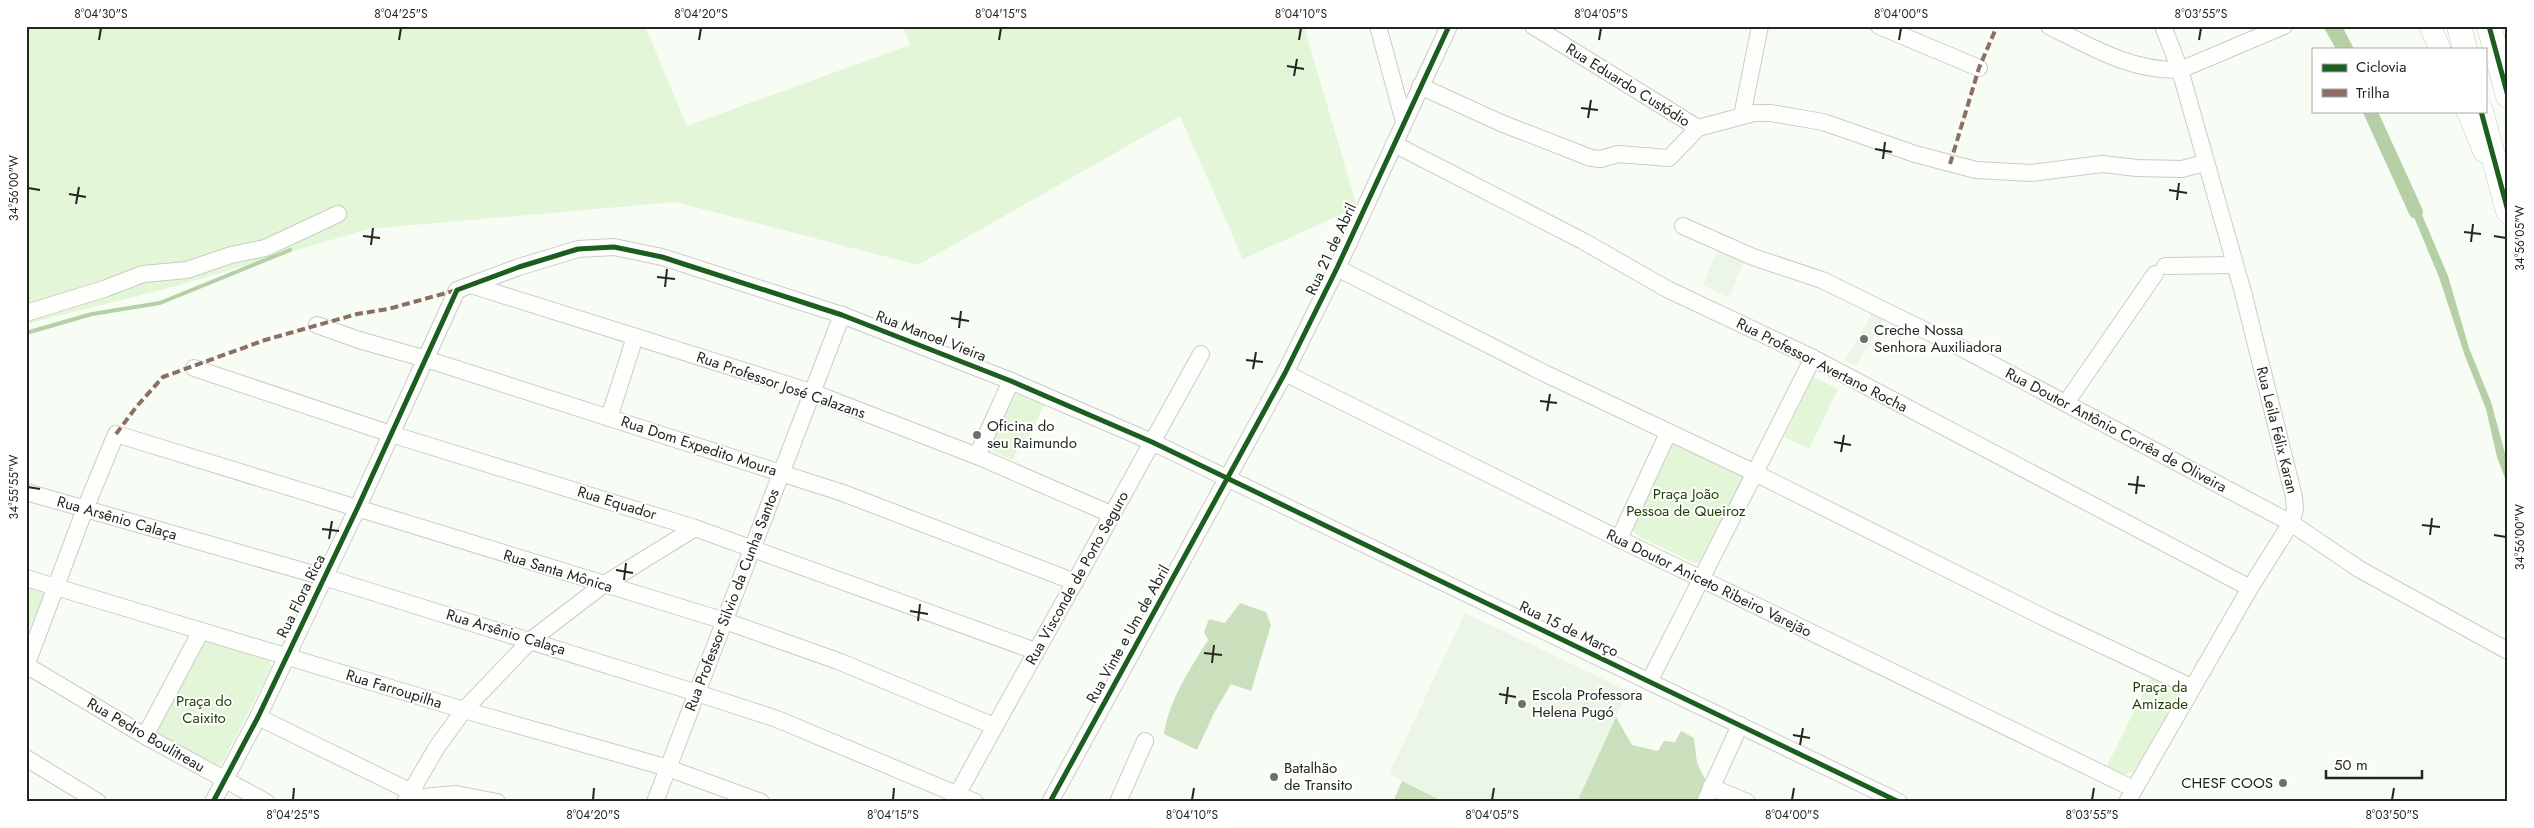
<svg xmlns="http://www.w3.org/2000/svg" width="2534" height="828" viewBox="0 0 2534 828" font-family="Jost,sans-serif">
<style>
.built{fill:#ecf6e6}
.green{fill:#e3f6d7}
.forest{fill:#cae0bd}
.water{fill:#b5d0a6}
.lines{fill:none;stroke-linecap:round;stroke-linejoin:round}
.stream{stroke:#b5d0a6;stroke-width:4}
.canal{stroke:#b5d0a6;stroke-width:14}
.minor-casing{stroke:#c9cdc6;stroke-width:18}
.major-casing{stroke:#c9cdc6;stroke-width:22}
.highway-casing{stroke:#c9cdc6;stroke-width:25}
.minor{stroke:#fefffd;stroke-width:16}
.major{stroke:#fefffd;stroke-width:21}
.highway{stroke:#fefffd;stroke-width:24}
.quiet{stroke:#8d6e63;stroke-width:4;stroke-dasharray:8 4;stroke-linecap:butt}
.cycleway-casing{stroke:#fff;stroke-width:8}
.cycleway{stroke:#1b5e20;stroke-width:5}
.ticks{fill:none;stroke:#222620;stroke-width:2}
.poi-dot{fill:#6d716a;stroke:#fff;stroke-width:2}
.labels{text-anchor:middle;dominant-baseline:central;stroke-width:4;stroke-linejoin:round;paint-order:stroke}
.street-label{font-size:15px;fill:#222620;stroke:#fff}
.poi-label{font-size:15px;fill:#222620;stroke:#fff;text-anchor:start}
.park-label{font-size:15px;fill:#1d3d00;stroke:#fff}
.neatline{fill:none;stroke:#222620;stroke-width:2}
.ticks-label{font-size:12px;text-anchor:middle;fill:#222620}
</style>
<rect width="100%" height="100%" fill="#f7fcf4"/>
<g class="built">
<path d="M1719,246L1745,257L1729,298L1703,285Z"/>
<path d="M1873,312L1884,318L1856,366L1845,360Z"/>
<path d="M1465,613L1628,691L1577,802H1444L1389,774Z"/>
</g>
<g class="green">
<path d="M26,26H645L687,126L910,45L903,26H1304L1357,207L1243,259L1180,116L918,265L675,202L368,229L169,288L26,324Z"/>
<path d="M1813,377L1838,389L1809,449L1784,437Z"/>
<path d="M1013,390L1047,400L1026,441L1022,439L1013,460L992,451L989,447Z"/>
<path d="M1673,441L1742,474L1743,478L1699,563H1694L1638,536L1630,527Z"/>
<path d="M26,582L45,589V595L26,634Z"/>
<path d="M194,637L268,658L272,666L221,765H215L155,731Z"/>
<path d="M2153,673L2178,688V695L2134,772L2124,774L2107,766Z"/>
</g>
<g class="forest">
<path d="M1240,603L1266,612L1271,625L1251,691L1231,684L1214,713L1197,750L1164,734C1169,700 1190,669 1208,640L1204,632L1209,619L1225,623Z"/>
<path d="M1616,717L1632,745L1658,751L1664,741L1675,742L1681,731L1694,738L1697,763L1706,781L1697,802H1577Z"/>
<path d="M1402,781L1444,802H1393Z"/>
</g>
<g class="water">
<path d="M2323,26H2342L2354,49H2336Z"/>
<path d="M2412,191L2448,276L2469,348L2491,402L2508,464V486L2497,457L2486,409L2465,356L2439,277L2406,198Z"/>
</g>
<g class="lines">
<path class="stream" d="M26,333L92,314L160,303L290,250"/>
<path class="canal" d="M2370,111L2416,212"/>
<g class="minor-casing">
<g id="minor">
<path d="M1378,26L1404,122"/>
<path d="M1533,26L1698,128"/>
<path d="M1879,26L1979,68"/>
<path d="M2049,26C2091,47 2131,71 2180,70L2284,26"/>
<path d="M1420,86L1501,123L1591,158L1601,159L1618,154L1669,158L1698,128L1754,113H1771L1823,122L1915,154L1976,170L2031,173L2102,164L2137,168L2182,169L2205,163"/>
<path d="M1742,116L1760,26"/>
<path d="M1394,144L1583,241L1667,289L1813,358L2250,588"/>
<path d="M1683,226L1753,257L1822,280L1965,350L2291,523L2359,569L2508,651"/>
<path d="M2165,266L2235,265"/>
<path d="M1337,268L1544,373L1755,473L2049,620L2191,687"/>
<path d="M471,285L811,392L977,456L1113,515"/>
<path d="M26,313L104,289L143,274L187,270L231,255L265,248L338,214"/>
<path d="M317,325L359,340L426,359L843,493L1075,582"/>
<path d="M194,368L391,434L695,528L1035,651"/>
<path d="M1285,373L1619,539L2134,789"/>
<path d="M2066,403L2155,274"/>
<path d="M609,418L635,337"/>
<path d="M977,456L1011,381"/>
<path d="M26,492L324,577L697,693L777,719L975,802"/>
<path d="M1619,539L1668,433"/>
<path d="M26,578L464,710L668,768L761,802"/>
<path d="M26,665L145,736L266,802"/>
<path d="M26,666L85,509L116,434L725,621L838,661L994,726"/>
<path d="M1649,682L1813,358"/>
<path d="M258,717L432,802"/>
<path d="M145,736L201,631"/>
<path d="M26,758L98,802"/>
<path d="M1711,787L1747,802"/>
<path d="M424,797L456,794L497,802"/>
<path d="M213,802L258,717L357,509L457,290L519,267L578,249L614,247L662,257L842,315L1011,381L1152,442L1899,802"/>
<path d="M405,802L437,747L464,710L531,640L603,585L695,528"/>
<path d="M655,802L842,315"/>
<path d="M953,802L1201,354"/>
<path d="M1050,802L1285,373L1337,268L1449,26"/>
<path d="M1118,802L1145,741"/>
<path d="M1705,802L1740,725"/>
<path d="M2127,802L2250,588L2291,523L2295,509L2294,497L2243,292L2180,70L2163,26"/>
</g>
</g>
<g class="major-casing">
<g id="major">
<path d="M2430,26L2440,49"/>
<path d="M2467,111L2484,152"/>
</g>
</g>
<g class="highway-casing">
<g id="highway">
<path d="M2459,26L2465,49"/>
<path d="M2489,26L2508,96"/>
<path d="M2481,111L2508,211"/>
</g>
</g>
<use href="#minor" class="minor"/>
<use href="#major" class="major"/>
<use href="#highway" class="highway"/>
<g class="quiet">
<path d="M1950,164L1979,68L1997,26"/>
<path d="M116,434L137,406L163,377L265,340L357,314L388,309L457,290"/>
</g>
<g class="cycleway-casing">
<g id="cycleway">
<path d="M2489,26L2508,96"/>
<path d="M2481,111L2508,211"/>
<path d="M213,802L258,717L357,509L457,290L519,267L578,249L614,247L662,257L842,315L1011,381L1152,442L1899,802"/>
<path d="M1050,802L1285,373L1337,268L1449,26"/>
</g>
</g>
<use href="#cycleway" class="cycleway"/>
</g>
<path class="ticks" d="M99,40L101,28M399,40L401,28M699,40L701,28M999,40L1001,28M1299,40L1301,28M1599,40L1601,28M1899,40L1901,28M2199,40L2201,28M1287,66L1304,69M1294,76L1297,59M1581,108L1598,110M1588,118L1591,100M1875,149L1892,152M1883,159L1885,142M28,188L40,190M2169,190L2187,193M69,194L86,197M2177,200L2179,183M76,204L79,187M2464,232L2481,234M363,236L380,238M2494,236L2506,238M2471,242L2473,224M371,245L373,228M657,277L675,279M665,287L667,269M951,318L969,321M959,328L961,311M1246,360L1263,362M1253,369L1256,352M1540,401L1557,403M1547,411L1550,394M1834,442L1851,445M1841,452L1844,435M2128,484L2145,486M28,487L40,489M2136,494L2138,476M2422,525L2440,527M322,529L339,531M2430,535L2432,518M2494,535L2506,537M329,539L332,521M616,570L633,573M624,580L626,563M910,611L928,614M918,621L920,604M1204,653L1222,655M1212,663L1214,645M1499,694L1516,697M1506,704L1508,687M1793,735L1810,738M1800,745L1803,728M293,800L294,788M593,800L594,788M893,800L894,788M1192,800L1194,788M1492,800L1494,788M1792,800L1794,788M2092,800L2094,788M2392,800L2394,788"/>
<g class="poi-dot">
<circle cx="1864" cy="339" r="5"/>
<circle cx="977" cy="435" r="5"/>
<circle cx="1522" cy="704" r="5"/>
<circle cx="1274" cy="777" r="5"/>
<circle cx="2283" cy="783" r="5"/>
</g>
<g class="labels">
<g class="street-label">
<text transform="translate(1628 85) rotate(32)">Rua Eduardo Custódio</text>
<text transform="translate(1331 249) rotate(-65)">Rua 21 de Abril</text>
<text transform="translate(931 336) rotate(21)">Rua Manoel Vieira</text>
<text transform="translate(1822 365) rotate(27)">Rua Professor Avertano Rocha</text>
<text transform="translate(781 385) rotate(19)">Rua Professor José Calazans</text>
<text transform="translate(2116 430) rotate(28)">Rua Doutor Antônio Corrêa de Oliveira</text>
<text transform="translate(2277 430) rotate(76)">Rua Leila Félix Karan</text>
<text transform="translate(699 446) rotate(18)">Rua Dom Expedito Moura</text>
<text transform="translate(617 503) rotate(17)">Rua Equador</text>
<text transform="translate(117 518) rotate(16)">Rua Arsênio Calaça</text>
<text transform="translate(558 571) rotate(17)">Rua Santa Mônica</text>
<text transform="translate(1077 578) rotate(-61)">Rua Visconde de Porto Seguro</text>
<text transform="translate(1709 583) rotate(26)">Rua Doutor Aniceto Ribeiro Varejão</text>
<text transform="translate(301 596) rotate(-64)">Rua Flora Rica</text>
<text transform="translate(732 600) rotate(-69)">Rua Professor Silvio da Cunha Santos</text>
<text transform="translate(1569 629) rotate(26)">Rua 15 de Março</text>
<text transform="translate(506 632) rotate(17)">Rua Arsênio Calaça</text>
<text transform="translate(1128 634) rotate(-61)">Rua Vinte e Um de Abril</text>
<text transform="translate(394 689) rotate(17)">Rua Farroupilha</text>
<text transform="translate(146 735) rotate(30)">Rua Pedro Boulitreau</text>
</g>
<g class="poi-label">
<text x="1874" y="330">Creche Nossa<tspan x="1874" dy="17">Senhora Auxiliadora</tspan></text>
<text x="987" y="426">Oficina do<tspan x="987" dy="17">seu Raimundo</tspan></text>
<text x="1532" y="695">Escola Professora<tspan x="1532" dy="17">Helena Pugó</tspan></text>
<text x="1284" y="768">Batalhão<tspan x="1284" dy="17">de Transito</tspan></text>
<text x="2273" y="783" text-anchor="end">CHESF COOS</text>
</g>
<g class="park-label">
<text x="1686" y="494">Praça João<tspan x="1686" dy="17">Pessoa de Queiroz</tspan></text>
<text x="2160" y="687">Praça da<tspan x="2160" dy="17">Amizade</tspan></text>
<text x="204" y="701">Praça do<tspan x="204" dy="17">Caixito</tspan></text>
</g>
</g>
<rect width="2534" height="828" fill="none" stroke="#ffffff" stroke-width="55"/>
<rect x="2312" y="48" width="175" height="65" fill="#ffffff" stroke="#a7a8a6"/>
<rect x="2322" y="64" width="25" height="8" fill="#1b5e20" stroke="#a7a8a6"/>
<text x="2356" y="72" font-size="15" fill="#222620">Ciclovia</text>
<rect x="2322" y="89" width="25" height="8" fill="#8d6e63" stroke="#a7a8a6"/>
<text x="2356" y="98" font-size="15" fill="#222620">Trilha</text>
<path d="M2326 770v8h96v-8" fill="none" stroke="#222620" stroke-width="2.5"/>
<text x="2334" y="770" font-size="15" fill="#222620" stroke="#ffffff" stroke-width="4" paint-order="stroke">50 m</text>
<rect x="28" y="28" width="2478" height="772" class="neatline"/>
<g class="ticks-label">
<text x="101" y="18">8°04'30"S</text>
<text x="401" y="18">8°04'25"S</text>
<text x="701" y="18">8°04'20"S</text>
<text x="1001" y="18">8°04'15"S</text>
<text x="1301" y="18">8°04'10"S</text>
<text x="1601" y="18">8°04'05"S</text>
<text x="1901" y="18">8°04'00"S</text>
<text x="2201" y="18">8°03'55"S</text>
<text transform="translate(14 188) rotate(-90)" y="4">34°56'00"W</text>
<text transform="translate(2520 238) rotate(-90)" y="4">34°56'05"W</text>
<text transform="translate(14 487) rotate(-90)" y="4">34°55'55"W</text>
<text transform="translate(2520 537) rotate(-90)" y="4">34°56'00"W</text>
<text x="293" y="819">8°04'25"S</text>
<text x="593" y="819">8°04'20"S</text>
<text x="893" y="819">8°04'15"S</text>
<text x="1192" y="819">8°04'10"S</text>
<text x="1492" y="819">8°04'05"S</text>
<text x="1792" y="819">8°04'00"S</text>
<text x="2092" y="819">8°03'55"S</text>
<text x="2392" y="819">8°03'50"S</text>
</g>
</svg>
